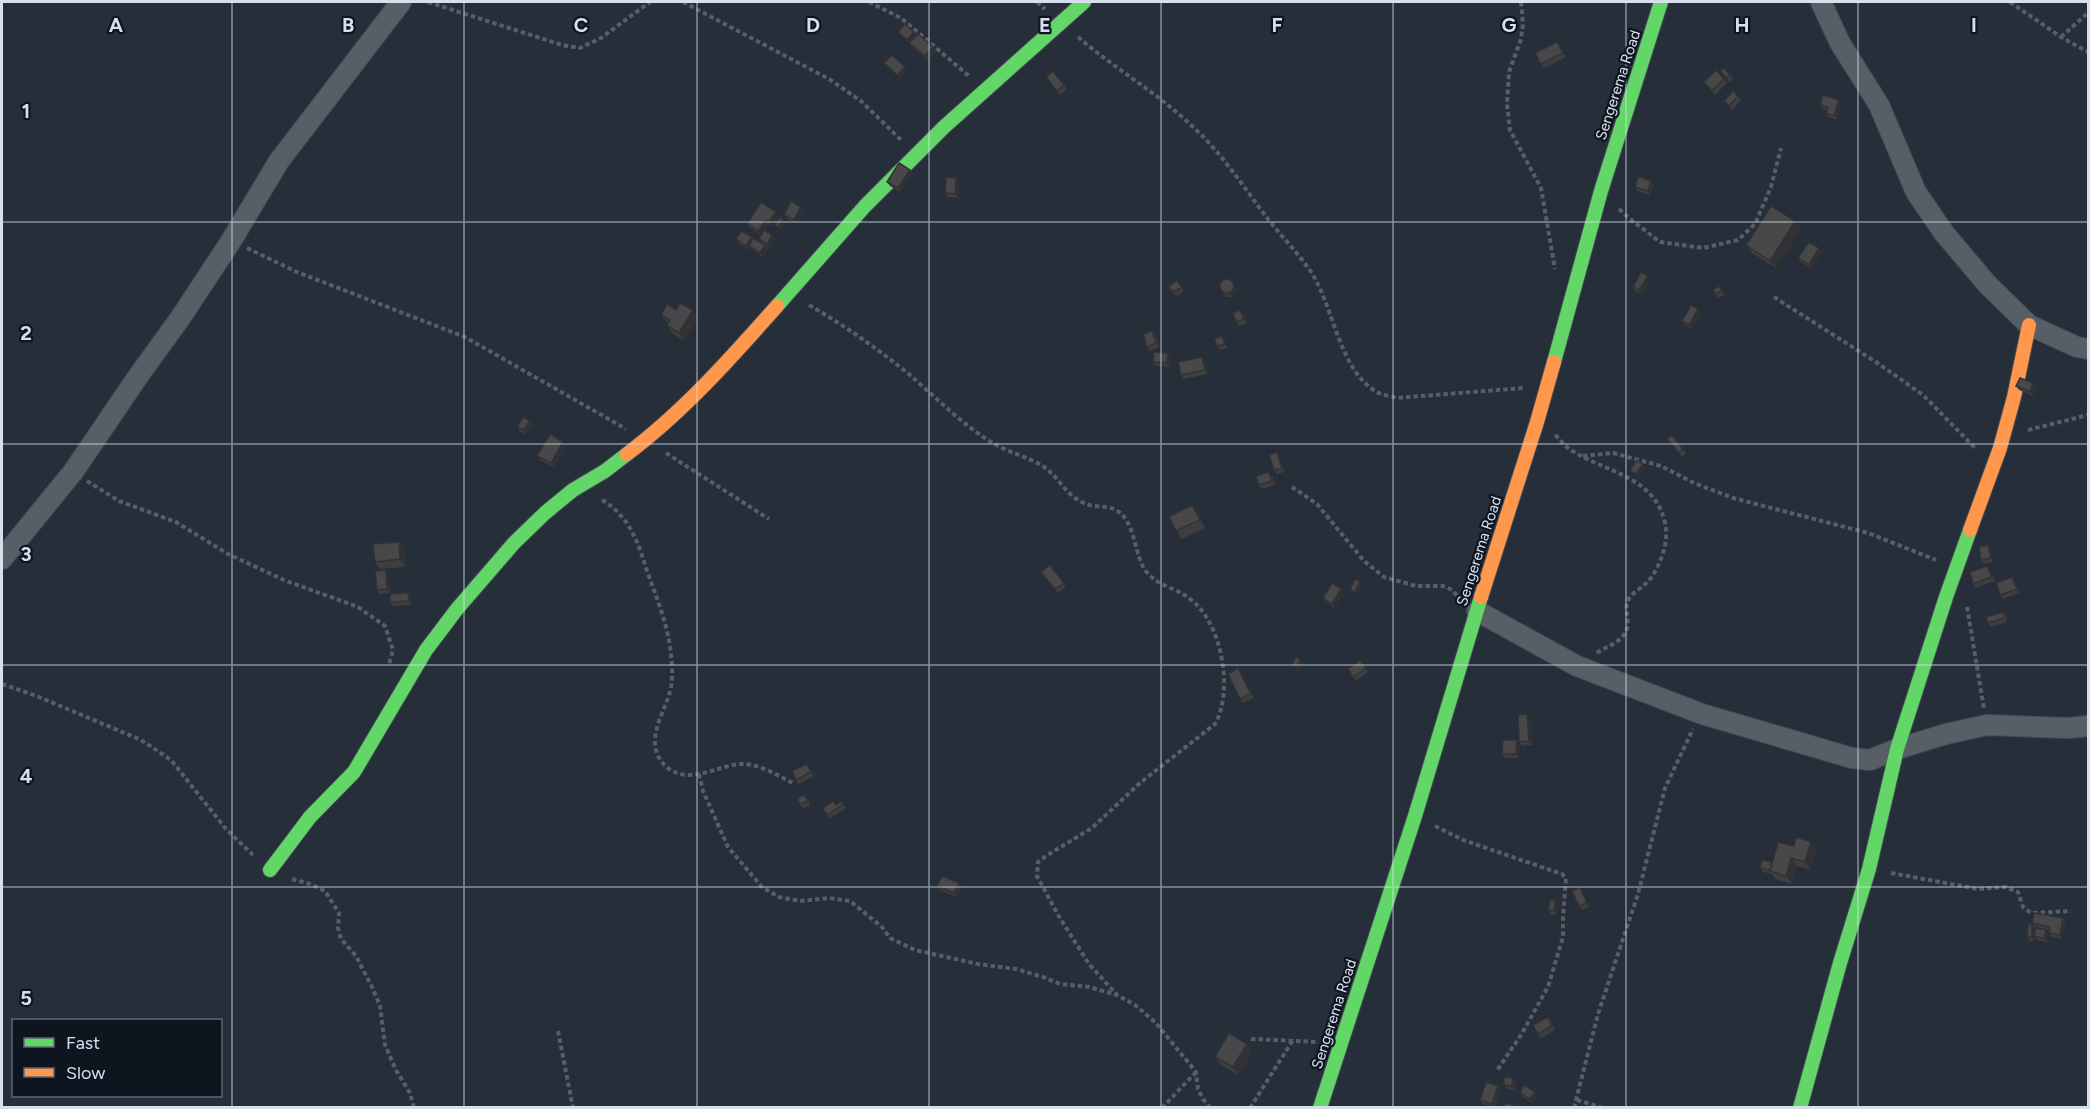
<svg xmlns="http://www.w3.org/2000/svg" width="2090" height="1109" viewBox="0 0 2090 1109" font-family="Figtree,sans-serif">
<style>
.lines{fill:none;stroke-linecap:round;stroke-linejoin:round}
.street-casing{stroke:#444b55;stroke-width:22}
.fast-casing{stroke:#444b55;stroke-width:16}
.slow-casing{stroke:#444b55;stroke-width:16}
.path{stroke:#585e66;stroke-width:4;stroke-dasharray:4.5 3;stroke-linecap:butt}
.street{stroke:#575e66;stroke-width:20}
.fast{stroke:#63d668;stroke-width:14}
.slow{stroke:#ff974d;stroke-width:14}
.wall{fill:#3e3e40}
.shaded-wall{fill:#323234}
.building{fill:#48484a;stroke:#323234;stroke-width:1.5}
.grid{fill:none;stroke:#d6e0ed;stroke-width:1.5;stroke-opacity:0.55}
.labels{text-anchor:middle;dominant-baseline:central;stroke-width:4.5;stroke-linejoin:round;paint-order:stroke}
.street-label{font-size:15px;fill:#d6e0ed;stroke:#0e151f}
.grid-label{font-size:20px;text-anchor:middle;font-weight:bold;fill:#d6e0ed;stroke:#0e151f;stroke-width:4.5;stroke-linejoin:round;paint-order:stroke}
</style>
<rect width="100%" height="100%" fill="#262e3a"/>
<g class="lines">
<g class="street-casing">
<g id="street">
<path d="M1821,2L1840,43L1879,105L1916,192L1944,233L1987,284L2029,325L2077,347L2088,349"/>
<path d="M2,559L73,472L139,375L181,317L231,241L279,161L401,2"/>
<path d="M1477,611L1577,666L1702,714L1852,758L1870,760L1897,749L1946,734L1987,725L2068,728L2088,726"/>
</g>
</g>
<g class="fast-casing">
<g id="fast">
<path d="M777,306L865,206L944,127L1084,2"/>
<path d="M1554,362L1601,191L1661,2"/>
<path d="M270,870L310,817L354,772L426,650L457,609L514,543L545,513L573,490L605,471L627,454"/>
<path d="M1320,1108L1415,816L1481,597"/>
<path d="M1800,1108L1840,963L1869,869L1897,749L1946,597L1970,530"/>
</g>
</g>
<g class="slow-casing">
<g id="slow">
<path d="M627,454C683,412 731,358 777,306"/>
<path d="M1970,530L2000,448L2014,397L2029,325"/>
<path d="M1481,597L1537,422L1554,362"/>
</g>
</g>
<g class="path">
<path d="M428,2L562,45L580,48L601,38L650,2"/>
<path d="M683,2L829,79L861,101L901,140"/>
<path d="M869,2L901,18L969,76"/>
<path d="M1037,2L1045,9"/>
<path d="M1521,2L1523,24L1521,39L1509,72L1507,104L1510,130L1541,188L1555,269"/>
<path d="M2010,2L2061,37L2088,52"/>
<path d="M1078,37C1115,69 1158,93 1193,127C1222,153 1244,188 1268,219C1282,237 1298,253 1311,272C1334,307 1338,367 1375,391C1381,395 1390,396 1397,398L1523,388"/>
<path d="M2061,37L2088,13"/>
<path d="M1619,209L1630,219L1660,242L1703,248L1738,240L1755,224L1771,187L1781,148"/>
<path d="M247,248L297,272L465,337L626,429"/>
<path d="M1774,297L1879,364L1923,395L1976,449"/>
<path d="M809,305C845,326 878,349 910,375C935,397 962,424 991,442C1007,452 1029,457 1044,467C1060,478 1065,495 1084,503C1096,509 1109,504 1119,512C1136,525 1134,554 1145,570C1159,588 1174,586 1190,599C1222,622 1234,691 1215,724L1140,783L1092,828L1046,856L1038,862L1037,876L1058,915L1089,964L1117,995"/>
<path d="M2028,430L2088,415"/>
<path d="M1555,435C1560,439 1563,444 1568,448C1602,472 1655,475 1665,523C1669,541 1662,560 1653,575C1647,585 1637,589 1630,597C1621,609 1634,623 1623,636C1617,644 1605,647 1597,653"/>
<path d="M666,453L769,519"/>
<path d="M1583,456L1613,453L1661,466L1694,483L1733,498L1868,533L1936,560"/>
<path d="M87,481L119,501L176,522L228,554L284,580L358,607L385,626L393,650L389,664"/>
<path d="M1292,487L1317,504L1364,561L1384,577L1416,586H1443L1450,589L1458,596"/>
<path d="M602,500C611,505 622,515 628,525C637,539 642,555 647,571C660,607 673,637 672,677C672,700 655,719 655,742C655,753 660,762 669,769C691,784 717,766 740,764C759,763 778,776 795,784"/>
<path d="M1967,607L1984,709"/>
<path d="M2,684L39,697L141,740L171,760L226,829L253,855"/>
<path d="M699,774L703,791L728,847L762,887L779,897L800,901L829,898L850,901L882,927L890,938L915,950L978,964L1016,969L1043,977L1060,984L1089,987L1117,995L1135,1005L1156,1023L1196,1072L1198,1089L1203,1099L1210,1108"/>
<path d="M1435,826L1463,840L1562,874L1566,878L1563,917V937L1548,987L1521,1035L1496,1072"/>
<path d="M1891,873L1978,889L2006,887L2018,892L2023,907L2031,913L2071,911"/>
<path d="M292,879L310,884L325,891L339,913L338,928L341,939L356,956L372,987L380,1006L385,1045L396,1070L410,1093L414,1108"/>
<path d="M558,1031L573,1108"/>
<path d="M1251,1039L1318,1042"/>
<path d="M1577,1100L1603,1108"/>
<path d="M1162,1108L1196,1072"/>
<path d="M1250,1108L1293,1040"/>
<path d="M1574,1108L1598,1014L1638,894L1665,788L1693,729"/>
</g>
<use href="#street" class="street"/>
<use href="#fast" class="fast"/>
<use href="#slow" class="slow"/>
</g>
<g class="wall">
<path d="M898,32H914L916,36L933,47L935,51L928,60L912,47Z"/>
<path d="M1557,42L1566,57L1544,68L1541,64Z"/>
<path d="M1053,71L1067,89L1060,95L1046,77Z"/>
<path d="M1720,71L1730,75L1733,79L1729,82Z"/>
<path d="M1724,79L1727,83L1715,95L1704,82Z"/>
<path d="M1738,96L1741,100L1732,110L1724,101Z"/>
<path d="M1841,104L1837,120L1829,117L1826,113L1827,110L1823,109L1820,105Z"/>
<path d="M912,174L900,192L890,186L887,182Z"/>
<path d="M1651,181L1654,185L1650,195L1637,191L1635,187Z"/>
<path d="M959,182L958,198L948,197L945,193Z"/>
<path d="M804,210L797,224L787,219L784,215Z"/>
<path d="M776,212L779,216L772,226L768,224L764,230L772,235L775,239L769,248L766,245L768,249L763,257L750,248L749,250L738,243L736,239L752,237L753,239L761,242L759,239L761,235L750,228L747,224Z"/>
<path d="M1801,229L1776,268L1752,253L1746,245Z"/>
<path d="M1822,252L1812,269L1801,262L1798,258Z"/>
<path d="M1648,276L1650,280L1642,294L1635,291L1633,287Z"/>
<path d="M1176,281L1183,289V292L1177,296L1172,293L1170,289Z"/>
<path d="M1234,284L1236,288L1237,291L1232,297H1228L1225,296L1222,292Z"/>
<path d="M1719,286L1725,295L1718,298L1715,294Z"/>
<path d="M676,310H693L698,318L684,341L672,333L667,325L668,323L661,315Z"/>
<path d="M1240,310L1243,314L1247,323L1239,326L1236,322Z"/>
<path d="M1701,313L1692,329L1685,325L1682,321Z"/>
<path d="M1152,331L1155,335L1159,347L1150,351L1147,347Z"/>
<path d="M1225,340L1227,348L1220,350L1217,346Z"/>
<path d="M1171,357L1170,367L1156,366L1153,362Z"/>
<path d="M1205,361L1208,374L1184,379L1181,375Z"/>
<path d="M2033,383L2036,387L2033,396L2019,390L2016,386Z"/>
<path d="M530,421L532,425L526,434L519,431L517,427Z"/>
<path d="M1670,443L1683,449L1686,453L1682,457Z"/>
<path d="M566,446L554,467L540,460L537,456Z"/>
<path d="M1277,452L1279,456L1285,472L1277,474L1274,470Z"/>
<path d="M1272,476L1275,485L1262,489L1259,485Z"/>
<path d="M1192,505L1198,513L1205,528L1182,539L1176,531Z"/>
<path d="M399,542L404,550L405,567L380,569L375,562Z"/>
<path d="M1991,549L1993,562L1984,564L1981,560Z"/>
<path d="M1050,565L1066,587L1058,593L1041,572Z"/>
<path d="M1987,566L1995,581L1976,588L1973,584Z"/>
<path d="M388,574L390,593L379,594L377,590Z"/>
<path d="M2015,581L2019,593L2003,599L2000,595Z"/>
<path d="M408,593L411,597V605L393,606L390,602Z"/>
<path d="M1344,593L1334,608L1326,602L1323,598Z"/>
<path d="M2003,612L2006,616L2007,622L1991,627L1988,623Z"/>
<path d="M1360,660L1368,672L1356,681L1348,669Z"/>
<path d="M1238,668L1254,698L1243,703L1240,699Z"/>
<path d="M1530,718L1532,745L1522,746L1519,742Z"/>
<path d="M1520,744L1519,758H1505L1502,754Z"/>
<path d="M807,764L814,776L799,784L796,780Z"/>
<path d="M808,799L810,806L803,808L798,802Z"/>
<path d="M841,801L846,808L830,819L823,808L836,805Z"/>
<path d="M1811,842L1816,850L1810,870L1797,866L1792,884L1775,879L1772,874L1763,872L1760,868L1772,862L1794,846Z"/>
<path d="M959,883L962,887L957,897L940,890L937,886Z"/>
<path d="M1582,891L1589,907L1582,910L1579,906Z"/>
<path d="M1558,904L1556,915H1551L1548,911Z"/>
<path d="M2066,922L2062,939L2052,937L2049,933L2050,930L2035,927L2032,923Z"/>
<path d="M2032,924L2035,928L2049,934L2047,943L2037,940L2035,938L2034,941H2030L2027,937Z"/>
<path d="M1551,1021L1555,1030L1541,1038L1538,1034Z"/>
<path d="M1252,1052L1238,1075L1221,1065L1215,1057Z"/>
<path d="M1516,1082L1515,1090L1507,1089L1504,1085Z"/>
<path d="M1501,1090L1495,1107L1483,1104L1480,1100Z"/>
<path d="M1535,1092L1537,1096L1533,1103L1522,1097L1520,1093Z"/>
</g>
<g class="shaded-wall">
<path d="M914,32L917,36L910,44L907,40Z"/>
<path d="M933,47L935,51L928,60L925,56Z"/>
<path d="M905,67L907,71L900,79L897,75Z"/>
<path d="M1839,100L1841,104L1837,120L1834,116Z"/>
<path d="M910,170L912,174L900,192L898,188Z"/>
<path d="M956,178L959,182L958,198L955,194Z"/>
<path d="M1651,181L1654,185L1650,195L1648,191Z"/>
<path d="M801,207L804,210L797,224L794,220Z"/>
<path d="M776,212L779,216L772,226L769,222Z"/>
<path d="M783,219L786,223L781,231L778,227Z"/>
<path d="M766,220L768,224L761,235L758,231Z"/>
<path d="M1795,221L1801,229L1776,268L1770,261Z"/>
<path d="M772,235L775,239L769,248L767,244Z"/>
<path d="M752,237L755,241L749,246L750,248L749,250L746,246Z"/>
<path d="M765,245L768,249L763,257L760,253Z"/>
<path d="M1819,248L1822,252L1812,269L1809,265Z"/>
<path d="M1648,276L1650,280L1642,294L1639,290Z"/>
<path d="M1233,284L1236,288L1237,291L1232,297L1229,293Z"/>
<path d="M1698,309L1701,313L1692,329L1689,325Z"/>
<path d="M693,310L698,318L684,341L679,333Z"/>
<path d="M1168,353L1171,357L1170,367L1167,363Z"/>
<path d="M1202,357L1205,361L1208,374L1205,370Z"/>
<path d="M2033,383L2036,387L2033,396L2030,392Z"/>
<path d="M530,421L532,425L526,434L523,430Z"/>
<path d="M563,442L566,446L554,467L551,463Z"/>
<path d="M1277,452L1279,456L1285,472L1282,468Z"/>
<path d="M1643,464L1646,468L1639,478L1636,474Z"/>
<path d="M1192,505L1198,513L1205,528L1200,520Z"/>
<path d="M399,542L404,550L405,567L400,559Z"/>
<path d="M1988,545L1991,549L1993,562L1991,558Z"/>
<path d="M386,570L388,574L390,593L387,589Z"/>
<path d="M1360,581L1362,585L1358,596L1355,592Z"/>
<path d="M1341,589L1344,593L1334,608L1332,604Z"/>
<path d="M408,593L411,597V605L409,601Z"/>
<path d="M1301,660L1304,664L1299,671L1296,667Z"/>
<path d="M1527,714L1530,718L1532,745L1529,741Z"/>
<path d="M1517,740L1520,744L1519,758L1516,754Z"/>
<path d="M1811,842L1816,850L1810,870L1805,862Z"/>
<path d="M1791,858L1797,866L1792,884L1786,876Z"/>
<path d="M959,883L962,887L957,897L954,893Z"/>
<path d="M1555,900L1558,904L1556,915L1554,911Z"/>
<path d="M2063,918L2066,922L2062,939L2060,935Z"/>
<path d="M2032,924L2035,928L2034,941L2032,937Z"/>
<path d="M2046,930L2049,934L2047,943L2044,939Z"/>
<path d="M1247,1044L1252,1052L1238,1075L1233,1067Z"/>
<path d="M1513,1078L1516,1082L1515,1090L1512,1086Z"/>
<path d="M1498,1086L1501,1090L1494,1107L1492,1104Z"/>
<path d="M1535,1092L1537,1096L1533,1103L1530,1099Z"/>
</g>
<g class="building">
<path d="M905,24L914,32L907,40L898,32Z"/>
<path d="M918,34L933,47L925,56L909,43Z"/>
<path d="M1557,42L1563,53L1541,64L1535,53Z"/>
<path d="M892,55L905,67L897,75L884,63Z"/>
<path d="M1724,68L1730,75L1726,78L1720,71Z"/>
<path d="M1716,70L1724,79L1712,91L1704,82Z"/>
<path d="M1053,71L1064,85L1057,91L1046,77Z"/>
<path d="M1733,91L1738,96L1729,106L1724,101Z"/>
<path d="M1823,95L1839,100L1834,116L1826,113L1828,107L1820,105Z"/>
<path d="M899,163L910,170L898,188L887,182Z"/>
<path d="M1638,176L1651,181L1648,191L1635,187Z"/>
<path d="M946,177L956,178L955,194L945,193Z"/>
<path d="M791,201L801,207L794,220L784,215Z"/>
<path d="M761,202L776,212L769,222L766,220L758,231L747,224Z"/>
<path d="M1771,206L1795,221L1770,261L1746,245Z"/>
<path d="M780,217L783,219L778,227L775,225Z"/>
<path d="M764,230L772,235L767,244L759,239Z"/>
<path d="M741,231L752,237L746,246L736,239Z"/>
<path d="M753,238L765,245L760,253L749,246Z"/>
<path d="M1809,242L1819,248L1809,265L1798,258Z"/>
<path d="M1641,272L1648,276L1639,290L1633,287Z"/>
<circle cx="1227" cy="286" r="7"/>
<path d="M1176,281L1181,285V288L1174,292L1170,289L1169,286Z"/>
<path d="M1719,286L1722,291L1715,294L1713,290Z"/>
<path d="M680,303L693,310L679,333L667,325L670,320L661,315L667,304L676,310Z"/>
<path d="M1691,305L1698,309L1689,325L1682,321Z"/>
<path d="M1240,310L1244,319L1236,322L1233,313Z"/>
<path d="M1152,331L1156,343L1147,347L1143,334Z"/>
<path d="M1222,336L1225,344L1217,346L1214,339Z"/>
<path d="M1154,352L1168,353L1167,363L1153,362Z"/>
<path d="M1202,357L1205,370L1181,375L1178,362Z"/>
<path d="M2020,378L2033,383L2030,392L2016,386Z"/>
<path d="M523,417L530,421L523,430L517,427Z"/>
<path d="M550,434L563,442L551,463L537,456Z"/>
<path d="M1672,435L1683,449L1679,453L1667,439Z"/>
<path d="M1277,452L1282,468L1274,470L1269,455Z"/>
<path d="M1637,460L1643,464L1636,474L1630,470Z"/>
<path d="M1269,472L1272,481L1259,485L1256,476Z"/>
<path d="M1192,505L1200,520L1176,531L1169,517Z"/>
<path d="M399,542L400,559L375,562L373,544Z"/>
<path d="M1988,545L1991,558L1981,560L1979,547Z"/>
<path d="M1050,565L1064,583L1055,589L1041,572Z"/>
<path d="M1987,566L1992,577L1973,584L1970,572Z"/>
<path d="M386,570L387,589L377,590L375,571Z"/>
<path d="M2012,577L2017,589L2000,595L1996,583Z"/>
<path d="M1355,579L1360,581L1355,592L1350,590Z"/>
<path d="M1332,583L1341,589L1332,604L1323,598Z"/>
<path d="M408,593L409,601L390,602V594Z"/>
<path d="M2003,612L2004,618L1988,623L1986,617Z"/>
<path d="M1296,657L1301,660L1296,667L1292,665Z"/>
<path d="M1360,660L1366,668L1353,677L1348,669Z"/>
<path d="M1238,668L1251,694L1240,699L1228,674Z"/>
<path d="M1527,714L1529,741L1519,742L1518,715Z"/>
<path d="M1503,740H1517L1516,754H1502Z"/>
<path d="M807,764L811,772L796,780L792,771Z"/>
<path d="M805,795L807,802L800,804L798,802V797Z"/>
<path d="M833,801L836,805L841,801L843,804L827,815L823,808Z"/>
<path d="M1796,837L1811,842L1805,862L1791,858L1786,876L1770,871L1778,842L1794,846Z"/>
<path d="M1762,860L1772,862L1770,870L1760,868Z"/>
<path d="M942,876L959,883L954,893L937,886Z"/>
<path d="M1580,887L1587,903L1579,906L1572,891Z"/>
<path d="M1550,900H1555L1554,911H1548Z"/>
<path d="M2034,913L2063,918L2060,935L2049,933L2050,927L2032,923Z"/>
<path d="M2028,924H2032V937H2027Z"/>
<path d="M2036,928L2046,930L2044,939L2034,936Z"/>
<path d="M1548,1017L1552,1026L1538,1034L1533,1025Z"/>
<path d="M1229,1033L1247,1044L1233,1067L1215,1057Z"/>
<path d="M1504,1077L1513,1078L1512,1086L1504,1085Z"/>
<path d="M1486,1082L1498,1086L1492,1104L1480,1100Z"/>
<path d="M1524,1085L1535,1092L1530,1099L1520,1093Z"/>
<path d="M1505,1103L1522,1107H1504Z"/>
</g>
<path class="grid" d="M232,2V1108M464,2V1108M697,2V1108M929,2V1108M1161,2V1108M1393,2V1108M1626,2V1108M1858,2V1108M2,222H2088M2,444H2088M2,665H2088M2,887H2088"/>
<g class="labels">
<g class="street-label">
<text transform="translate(1618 85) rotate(-72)">Sengerema Road</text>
<text transform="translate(1479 551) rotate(-72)">Sengerema Road</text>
<text transform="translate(1334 1014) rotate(-72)">Sengerema Road</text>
</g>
</g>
<g class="grid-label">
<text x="116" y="32">A</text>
<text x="348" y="32">B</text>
<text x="581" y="32">C</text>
<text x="813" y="32">D</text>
<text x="1045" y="32">E</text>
<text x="1277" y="32">F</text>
<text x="1509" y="32">G</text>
<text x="1742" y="32">H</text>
<text x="1974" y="32">I</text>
<text x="26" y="118">1</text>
<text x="26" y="340">2</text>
<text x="26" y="561">3</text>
<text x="26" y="783">4</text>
<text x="26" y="1005">5</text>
</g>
<rect width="2090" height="1109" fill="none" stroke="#d6e0ed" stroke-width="6"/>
<rect x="12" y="1019" width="210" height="78" fill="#0e151f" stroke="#5e6671" stroke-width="1.5"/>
<rect x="24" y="1038" width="30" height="9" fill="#63d668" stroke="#5e6671" stroke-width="1.5"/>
<text x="66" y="1049" font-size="18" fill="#d6e0ed">Fast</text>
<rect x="24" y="1068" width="30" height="9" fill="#ff974d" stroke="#5e6671" stroke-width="1.5"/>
<text x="66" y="1079" font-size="18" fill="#d6e0ed">Slow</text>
</svg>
